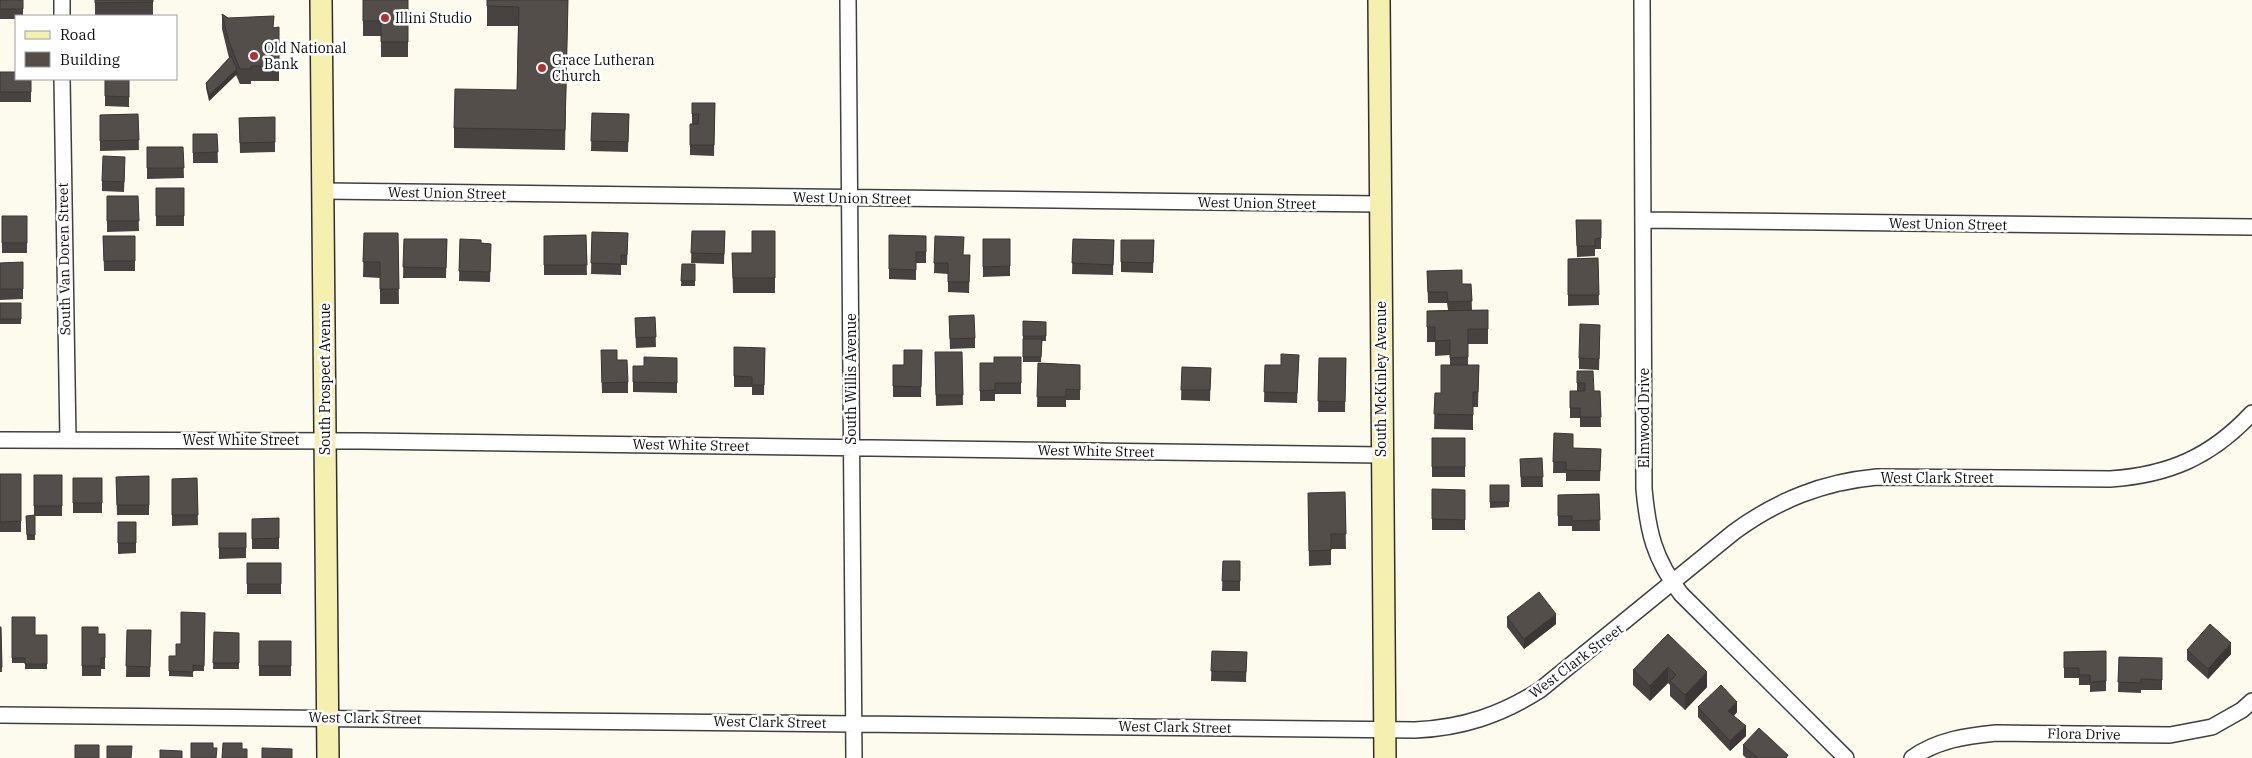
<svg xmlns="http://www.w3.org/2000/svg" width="2252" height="758" viewBox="0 0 2252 758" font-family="'IBM Plex Serif',serif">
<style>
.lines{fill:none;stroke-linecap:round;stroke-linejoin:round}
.street-casing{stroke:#404040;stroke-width:18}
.secondary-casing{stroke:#2f2f2f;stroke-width:24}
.street{stroke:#fff;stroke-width:15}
.secondary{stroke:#f6f0b0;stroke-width:21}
.wall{fill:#484340}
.shaded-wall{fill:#3b3734}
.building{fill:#544e4a;stroke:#3b3734}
.poi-dot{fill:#ae3337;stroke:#fff;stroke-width:2}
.labels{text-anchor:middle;stroke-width:5;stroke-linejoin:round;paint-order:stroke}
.poi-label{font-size:14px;fill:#0d0d0d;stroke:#fff;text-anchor:start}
.street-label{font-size:14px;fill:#0d0d0d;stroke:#fff}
</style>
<rect width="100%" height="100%" fill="#fdfaee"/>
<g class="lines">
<g class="street-casing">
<path id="street" d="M62,0v16
M848,0l6,758
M1642,0l2,489c4,43 10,70 37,105l165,164
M62,79l6,361
M324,191l1056,13
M1645,220l607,7
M0,440l362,1 1020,14
M0,715l1415,15c47,-2 86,-15 125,-40l194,-158c44,-32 89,-50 143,-55l233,2c59,-4 101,-22 142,-66
M1912,758c25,-18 54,-22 84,-25l174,2 42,-8 30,-17 10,-9"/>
</g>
<g class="secondary-casing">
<path id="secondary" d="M321,0l7,758
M1379,0l6,758"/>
</g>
<use href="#street" class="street"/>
<use href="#secondary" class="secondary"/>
</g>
<path class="wall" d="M0,0h23v16h-7v3h-16z
M95,0h58v16h-58z
M363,0h45v57h-27v-21h-18z
M487,0h81l-3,150 -111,-2v-20l63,-38 1,-64h-31z
M222,14l6,4 46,10 5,-1v54h-28v3h-11l-4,-9 -27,26 -3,-13v-5l23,-25 -7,-29z
M0,72l31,7v23h-31z
M105,79h24v28l-24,-1z
M692,103h23l-1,53 -24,-1v-31h2z
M592,113l37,1 -1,38 -37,-1z
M138,114l1,36 -39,1v-36z
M275,117v35l-35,1 -1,-35z
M193,134h24l1,29h-25z
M147,147h36l1,31 -37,1z
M125,167l-1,25 -22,-1v-10z
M156,188h28v38h-28z
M107,196h31l1,35 -32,1z
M2,216h25v37h-25z
M1576,220h25v29h-6v7l-18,1z
M692,231h33l-1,33 -33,-1z
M775,231v62h-42l-1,-40h20z
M592,232l36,1 -1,32h-6v10l-30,-1z
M364,233h34l1,71h-19v-26l-17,-1z
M586,235l1,40h-43v-39z
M889,235l37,1v27h-10v17l-27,-1z
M103,236h32v35h-31z
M935,236l28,19h7l-1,38 -21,-1v-18l-14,-1z
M404,239h43l-1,39h-43z
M460,239l21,4 10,1 -1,38 -31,-1z
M983,239h27v37l-27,1z
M1073,239l41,1 -1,35 -41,-1z
M1121,240h33l-1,33 -32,-1z
M1598,258l1,47 -31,1v-47z
M23,262v37l-23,1v-37z
M682,264h13v22h-14z
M1427,271l35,13h9l1,26h16v34h-20v21h11l-1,42h-5v23l-39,-1 1,-36h6l9,-28v-10l-15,1v-14h-8v-31l21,-1 -1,-7h-19z
M0,303h21v21h-21z
M949,316l26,22v10l-25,1z
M655,317l1,30 -20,1 -1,-30z
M1023,321l23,1v19h-4l-1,21h-18z
M1600,335l-1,35 -20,-1v-11z
M734,347l31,1 -1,47h-12v-8h-18z
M922,350l-1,47h-28v-32h11z
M935,352h27l1,53 -27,1z
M1299,355l-2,48 -33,-1 1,-37h16z
M1021,357v37h-26v7h-15v-38h14z
M677,358v35l-44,-1v-26h11z
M1319,358h27l-1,54h-27z
M617,360l11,22v11h-26l-1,-32z
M1038,363l42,2v35h-14v7h-29z
M1182,367l29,1 -1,33 -29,-1z
M1577,371l17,20h6l1,36h-21v-9h-10v-27h7z
M1554,433l19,15 28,1 -1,32h-34v-8h-13z
M1432,438h33v39h-33z
M1542,458l1,29h-22l-1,-28z
M0,474h21v58h-21z
M34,475h28v41h-27v24h-8l-1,-24h8z
M149,476v39h-32l-1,-38z
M73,478h29v35h-29z
M197,478l1,47 -26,1v-47z
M1490,485h19v22l-19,1z
M1432,489l33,1v40h-33z
M1345,492l1,57h-15v16l-22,1 -1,-73z
M1599,494l1,37h-28v-5h-14v-31z
M279,518v31h-27v-30z
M118,522h18v31l-18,1z
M219,533h27v25l-27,1z
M1223,561h17v30h-18z
M247,563h34v31h-34z
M205,613l-1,58h-11v6l-24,-1v-20h7l5,-12z
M12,617l23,18h12v34h-22v-6h-13z
M1507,617l49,7 -32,25 -17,-22z
M0,627h1l1,45h-2z
M82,627l16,7h7v35h-4v7h-19z
M127,630h24l-1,47h-24z
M214,632l25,1v36h-26z
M1668,634l39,53 -22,23 -15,-14v-11l-2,-2 -18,18 -17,-16v-15z
M259,641h32v35h-32z
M2187,650l44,4 -23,25 -21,-19z
M1212,651l35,1 -1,30 -35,-1z
M2106,651v40l-16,1v-7h-11v-7h-15v-26z
M2119,657l43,1v32h-21v3l-23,-1z
M1698,707l39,5 -3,4 12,20 -16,15 -32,-34z
M1743,745l45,13h-42l-3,-3z"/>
<path class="shaded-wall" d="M237,69v5l-28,27v-6z
M1556,614v10l-32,25v-10z
M2231,643v11l-23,25v-10z
M1668,667v16l-18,18v-15z
M1707,672v15l-22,23v-15z
M1737,702v10l-9,9v-10z
M1746,726v10l-16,15v-10z"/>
<path class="building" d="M0,0h23v9h-23z
M95,0h58v2l-58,1z
M363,0h45v42h-27v-21h-18z
M487,0h81l-3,130 -111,-2 1,-39 62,1 2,-83 -32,-1z
M222,14l6,4 46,-2 -1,12 6,-1v39h-28v3h-11l-11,-27z
M231,56l6,13 -28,26 -3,-12z
M0,72h16v7h15v13h-31z
M105,79h24v18l-24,-1z
M692,103h23l-1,42h-24v-21h8l1,-10h-7z
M592,113l37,1 -1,28 -37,-1z
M138,114l1,26 -39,1v-26z
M275,117v25l-35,1 -1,-25z
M193,134h24l1,18 -25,1z
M147,147h36l1,21h-37z
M103,156l22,1 -1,25 -22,-1z
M156,188h28v28h-28z
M107,196h31l1,25h-32z
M2,216h25v27h-25z
M1576,220h25v18l-6,1v7h-18z
M692,231h33l-1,23 -33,-1z
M752,231h23v47h-42l-1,-25h20z
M592,232l36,1 -1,22h-6v9l-30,-1z
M364,233h34l1,56h-19v-27h-17z
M586,235l1,30h-43v-29z
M889,235l37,1v16h-10v18l-27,-1z
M103,236h32v25h-31z
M935,236l29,1 -1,18h7l-1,27h-21v-19h-14z
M404,239h43l-1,29 -43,-1z
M460,239l21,1v3l10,1 -1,28 -31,-1z
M983,239h27v27l-27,1z
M1073,239l41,1 -1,25 -41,-2z
M1121,240h33l-1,23 -32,-1z
M1598,258l1,37h-31v-36z
M23,262v27h-23v-26z
M682,264h13v17h-14z
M1462,270v14h9l1,17 -24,1 -1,-10h-19l-1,-21z
M0,303h21v16h-21z
M1488,310v19h-20v28l-18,1v-18l-15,1v-14h-8v-16z
M974,315l1,23 -25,1 -1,-23z
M655,317l1,20 -20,1 -1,-20z
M1023,321l23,1v14h-23z
M1580,324l20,1 -1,34 -20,-1z
M1023,339h19l-1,18h-18z
M734,347l31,1 -1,37h-12v-8l-18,-1z
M601,350h16v10h10l1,22 -26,1z
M904,350h18l-1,37 -28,-1v-21h11z
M935,352h27l1,43h-27z
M1281,354l18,1 -2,38 -33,-1 1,-27h16z
M644,357l33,1v25l-44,-1v-16h11z
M994,357h27v26h-26v7l-15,1v-28h14z
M1319,358h27l-1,44 -27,-1z
M1038,363l42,2v25l-14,-1v8h-29z
M1441,365h38l-1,27h-5v23l-39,-1 1,-21h6z
M1182,367l29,1 -1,22h-29z
M1577,371h16l1,20h6l1,26h-21v-9h-10v-17h15v-8h-8z
M1554,433l19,1v14l28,1 -1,22 -34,-1v-8h-13z
M1432,438h33v29h-33z
M1542,458l1,19h-22l-1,-18z
M0,474h21v47l-21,1z
M34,475h28v31h-28z
M149,476v29h-32l-1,-28z
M73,478h29v25h-29z
M197,478l1,37h-26v-36z
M1490,485h19v17h-19z
M1432,489l33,1v30l-33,-1z
M1345,492l1,42h-15v16l-22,1 -1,-58z
M1599,494l1,26 -28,1v-5h-14v-21z
M35,515v20h-8l-1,-19z
M279,518v20l-27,1v-20z
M118,522h18v21h-18z
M219,533h27v15h-27z
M1223,561h17v20h-18z
M247,563h34v21h-34z
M1539,592l17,22 -32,25 -17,-22z
M181,612l24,1 -1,53 -11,-1v7l-24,-1v-15h7v-12h5z
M12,617h23v18h12v29h-22v-6h-13z
M2210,624l21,19 -23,26 -21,-19z
M0,627h1l1,40h-2z
M82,627h16v7h7v24h-4v8h-19z
M127,630h24l-1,37 -24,-1z
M214,632l25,1v30h-26z
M1668,634l39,38 -22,23 -15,-14 6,-6 -8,-8 -18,19 -17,-16z
M259,641h32v25h-32z
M1212,651l35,1 -1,20 -35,-1z
M2106,651v30l-16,1v-7h-11v-7h-15v-16z
M2119,657l43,1v22l-21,-1v4l-23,-1z
M1721,685l16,17 -9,9 18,15 -16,15 -32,-34z
M1759,728l29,27 -2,3h-28l-15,-13z
M191,743h22v5h4l-1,10h-25z
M223,743h19v6h5v9h-25z
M75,745h24v13h-24z
M107,746h25l-1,12h-24z
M262,748l30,1v9h-30z
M160,750l22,1v7h-22z"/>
<g class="poi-dot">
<circle cx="385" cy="18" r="5"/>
<circle cx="254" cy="56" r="5"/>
<circle cx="542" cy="68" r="5"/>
</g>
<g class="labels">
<g class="poi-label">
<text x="395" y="23">Illini Studio</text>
<text x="264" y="53">Old National<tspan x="264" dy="16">Bank</tspan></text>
<text x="552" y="65">Grace Lutheran<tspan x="552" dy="16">Church</tspan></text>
</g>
<g class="street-label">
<text transform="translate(447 193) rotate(1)" y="5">West Union Street</text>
<text transform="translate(852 198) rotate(1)" y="5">West Union Street</text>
<text transform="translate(1257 203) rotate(1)" y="5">West Union Street</text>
<text transform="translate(1948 224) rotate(1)" y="5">West Union Street</text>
<text transform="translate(64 259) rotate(-91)" y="5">South Van Doren Street</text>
<text transform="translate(325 379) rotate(-90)" y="5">South Prospect Avenue</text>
<text transform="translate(851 379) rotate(-90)" y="5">South Willis Avenue</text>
<text transform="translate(1381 379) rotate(-90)" y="5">South McKinley Avenue</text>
<text transform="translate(1644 418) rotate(-90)" y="5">Elmwood Drive</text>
<text x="241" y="445">West White Street</text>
<text transform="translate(691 445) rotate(1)" y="5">West White Street</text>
<text transform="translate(1096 451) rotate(1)" y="5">West White Street</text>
<text x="1937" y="483">West Clark Street</text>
<text transform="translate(1576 661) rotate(-37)" y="5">West Clark Street</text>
<text transform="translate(365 718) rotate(1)" y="5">West Clark Street</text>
<text transform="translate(770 722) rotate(1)" y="5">West Clark Street</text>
<text transform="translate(1175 727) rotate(1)" y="5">West Clark Street</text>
<text transform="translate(2084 734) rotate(1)" y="5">Flora Drive</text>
</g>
</g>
<rect x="15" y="15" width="162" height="65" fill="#ffffff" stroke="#9e9e9e"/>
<rect x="25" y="31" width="25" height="8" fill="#f6f0b0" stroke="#9e9e9e"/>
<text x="60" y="40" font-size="15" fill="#0d0d0d">Road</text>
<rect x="25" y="52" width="25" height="15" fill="#544e4a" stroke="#9e9e9e"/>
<text x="60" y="65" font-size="15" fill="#0d0d0d">Building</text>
</svg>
